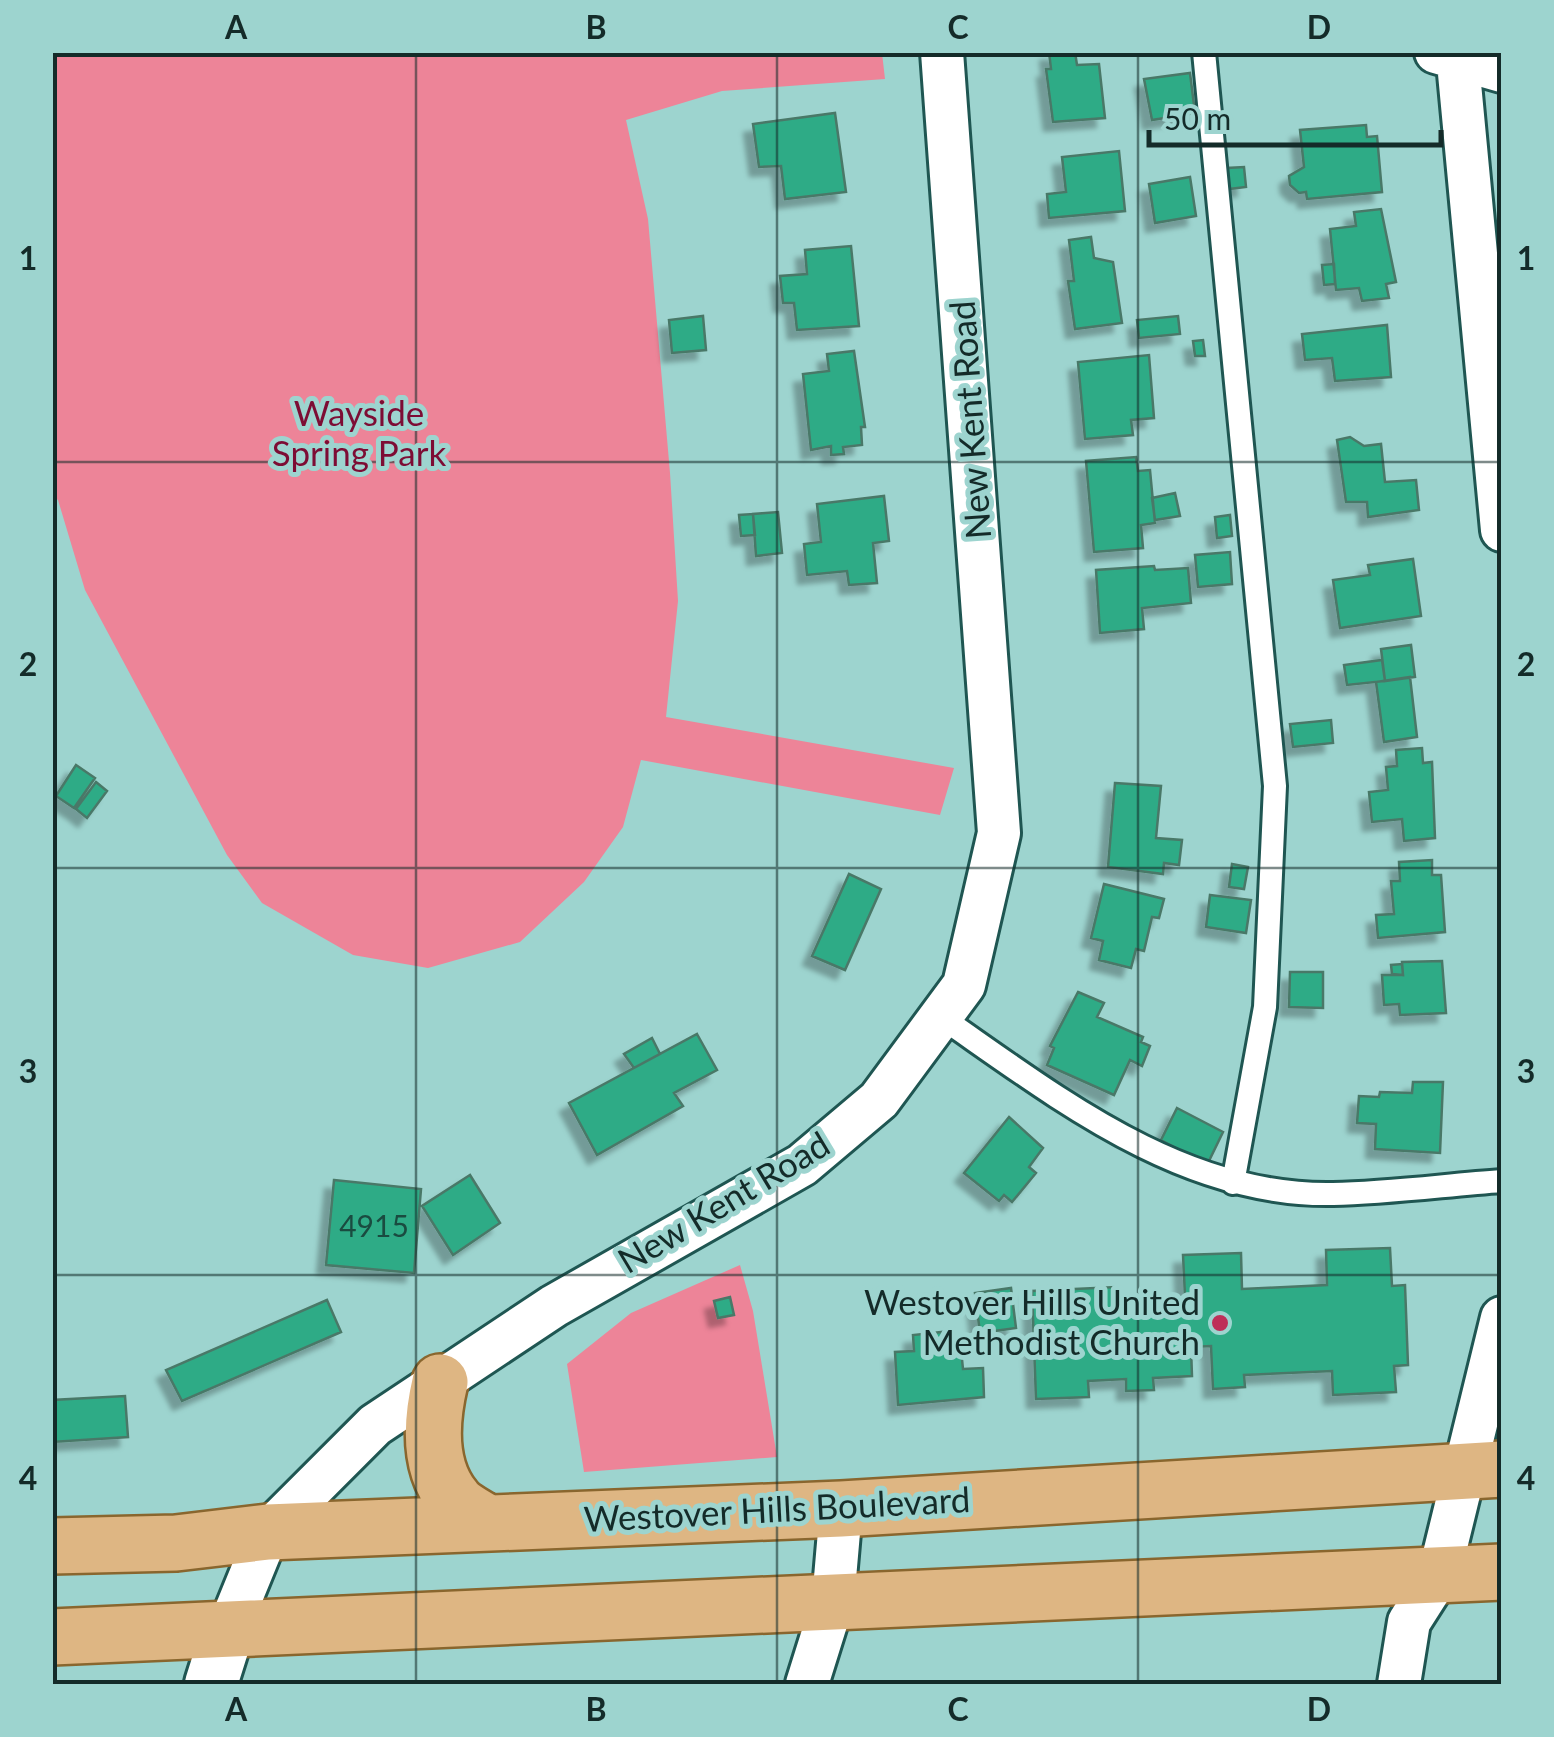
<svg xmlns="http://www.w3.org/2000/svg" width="1554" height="1737" viewBox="0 0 1554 1737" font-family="Lato,sans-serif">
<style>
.green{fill:#ed8498}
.building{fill:#2eab86;stroke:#4a7867;stroke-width:2.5;filter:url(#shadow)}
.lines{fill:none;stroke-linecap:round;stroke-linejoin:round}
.service-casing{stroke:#1f5652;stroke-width:28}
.minor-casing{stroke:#1f5652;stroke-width:48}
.tertiary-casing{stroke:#1f5652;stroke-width:58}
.primary-casing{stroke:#89662e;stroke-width:60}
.service{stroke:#fff;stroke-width:22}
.minor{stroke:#fff;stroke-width:42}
.tertiary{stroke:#fff;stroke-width:52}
.primary{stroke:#deb683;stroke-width:55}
.grid{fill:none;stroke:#142b29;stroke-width:2.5;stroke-opacity:0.55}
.poi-dot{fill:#be2f59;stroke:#9dd4cf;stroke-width:4}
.labels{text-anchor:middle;stroke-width:10;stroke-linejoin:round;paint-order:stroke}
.number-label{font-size:30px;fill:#1a4b40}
.park-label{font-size:35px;fill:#7d0c34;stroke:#9dd4cf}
.street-label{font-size:35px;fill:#142b29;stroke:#9dd4cf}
.poi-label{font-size:35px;fill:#142b29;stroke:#9dd4cf;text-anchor:end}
.neatline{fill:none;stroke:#142b29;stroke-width:4}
.grid-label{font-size:32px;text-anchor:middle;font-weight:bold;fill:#142b29}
</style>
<defs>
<filter id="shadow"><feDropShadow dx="-9" dy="9" stdDeviation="2.5" flood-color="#0004"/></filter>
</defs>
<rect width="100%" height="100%" fill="#9dd4cf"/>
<path class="green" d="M52,53h830l3,26 -163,12 -96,29 22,99 22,254 8,128 -12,116 288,51 -14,47 -299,-55 -18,67 -39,55 -64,60 -92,26 -75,-13 -91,-52 -35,-48 -142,-265 -27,-90 -5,-4z
M740,1265l13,46 24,146 -193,15 -17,-108 64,-51z"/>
<path class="building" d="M1049,52h26l2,13 22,-1 6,54 -52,4 -7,-53h5z
M1190,73l5,40 -43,7 -8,-41z
M835,113l11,79 -61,7 -4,-33 -22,1 -6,-43z
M1366,125l1,12 10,-1 5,56 -75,7 -1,-7 -7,1 -9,-8 -1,-9 15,-9 -4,-37z
M1119,151l6,60 -76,7 -2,-24 19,-2 -4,-35z
M1244,167l2,20 -17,2 -2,-21z
M1190,177l6,39 -41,7 -6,-39z
M1381,209l15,73 -10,2 3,14 -27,3 -3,-13 -23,2 -6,-61 26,-3 -2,-14z
M1091,237l3,21 19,4 9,61 -47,6 -7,-48h6l-5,-41z
M851,246l8,80 -62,4 -3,-27h-11l-3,-27 27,-2 -2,-24z
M1334,264l1,20 -11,1 -2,-20z
M703,316l3,34 -34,3 -3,-33z
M1178,316l2,18 -41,4 -2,-18z
M1387,325l4,52 -56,4 -3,-23 -27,2 -3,-26z
M1203,340l2,16h-10l-2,-15z
M854,351l11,76h-4l1,18 -19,2 1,7 -13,1v-9l-20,4 -8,-76 26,-3 -2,-17z
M1149,355l5,63 -23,2 2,15 -48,4 -7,-77z
M1350,437l14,9 17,-2 4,38 31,-2 3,30 -51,7 -1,-15h-21l-9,-62z
M1136,457l2,14 12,-1 5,53 -14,2 2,23 -49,4 -8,-91z
M1175,493l5,23 -25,4 -3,-22z
M884,496l5,45 -16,2 4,40 -28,2 -2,-14 -40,4 -3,-31 17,-2 -4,-38z
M778,512l4,41 -26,3 -3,-42z
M753,514l2,21 -14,1 -2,-21z
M1230,515l2,21 -15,2 -2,-21z
M1230,552l2,32 -34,3 -3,-32z
M1413,559l8,57 -81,12 -7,-48 37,-5 -2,-10z
M1154,566l1,4 33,-2 3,35 -49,5 2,21 -44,4 -4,-63z
M1411,645l4,32 -30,4 -4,-32z
M1382,660l3,21 -38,4 -3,-20z
M1410,677l7,60 -33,5 -8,-60z
M1331,720l2,23 -40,4 -3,-23z
M1422,748l1,15 9,-1 3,76 -31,3 -2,-22 -30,3 -3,-30 19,-2 -2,-23 11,-1 -1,-16z
M76,765l19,13 -21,30 -18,-12z
M96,782l11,9 -20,27 -11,-9z
M1115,783l46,3 -5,52 26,2 -3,25 -15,-2 -1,11 -55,-7z
M1432,860v15h9l4,57 -67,6 -2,-23 18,-1 -3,-33h9l-1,-19z
M1232,864l16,3 -4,22 -15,-2z
M849,874l32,15 -36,81 -33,-14z
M1104,884l60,15 -5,19 -7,-1 -8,34 -8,-2 -5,19 -32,-8 4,-19 -12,-3z
M1210,895l41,5 -5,33 -40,-6z
M1442,961l4,52 -46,2 -1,-11 -15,1 -2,-30h21l-1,-13z
M1402,964l1,11 -11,-1 -1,-9z
M1290,972h33v36l-34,-1z
M1078,992l26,11 -7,14 46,20 -2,5 9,4 -8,20 -12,-6 -16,35 -67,-30 7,-17 -4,-2z
M697,1034l20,36 -43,23 9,13 -86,49 -28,-52z
M652,1038l8,16 -26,14 -10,-14z
M1413,1082h30l-3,71 -65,-4 1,-25 -19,-1 2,-27 20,1 1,-5 32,1z
M1177,1108l46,24 -16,33 -46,-25z
M1009,1117l34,31 -14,19 7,6 -24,29 -8,-7 -5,6 -35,-28z
M470,1175l30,48 -47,32 -31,-49z
M334,1180l87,9 -7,84 -88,-8z
M1390,1248l2,38 13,-1 3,80 -14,1 2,26 -63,3 -1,-24 -88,4 1,12 -32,2 -2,-43 -20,1 1,29 -39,2 1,12 -28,1v-12l-38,2 1,16 -53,2 -4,-108 84,-4v13l69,-4 -2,-41 58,-2 1,36 85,-4 -1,-35z
M1011,1288l5,40 -36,5 -5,-40z
M730,1297l4,18 -16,3 -4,-17z
M327,1300l14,32 -159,69 -16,-31z
M942,1332v8l18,-1 3,30 20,-1 1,29 -86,8 -3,-53 19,-1 -1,-16z
M125,1396l3,41 -76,5v-42z"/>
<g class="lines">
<g class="service-casing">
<path id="service" d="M1204,52l71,734 -10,221 -32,176
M941,1017c117,81 242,180 392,177 56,-1 113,-9 169,-13"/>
</g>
<g class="minor-casing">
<path id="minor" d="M1436,52l66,19
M1457,52l45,478
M228,1630l40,-98 107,-107 179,-119 248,-141 77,-65 85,-115 35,-152 -57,-781
M807,1684l26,-83 8,-92
M1399,1684l10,-62 30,-47 63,-257"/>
</g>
<g class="tertiary-casing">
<path id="tertiary" d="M211,1684l17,-54"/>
</g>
<g class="primary-casing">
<path id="primary" d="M440,1382c-9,38 -13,84 14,117 7,10 23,17 33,24
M52,1546l124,-3 92,-11 573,-23 661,-40
M52,1637l1450,-65"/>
</g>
<use href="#service" class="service"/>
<use href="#minor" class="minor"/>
<use href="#tertiary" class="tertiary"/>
<use href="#primary" class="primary"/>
</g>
<path class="grid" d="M416,52v1632M777,52v1632M1138,52v1632M52,462h1450M52,868h1450M52,1275h1450"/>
<circle class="poi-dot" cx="1220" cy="1323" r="10"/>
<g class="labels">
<g class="number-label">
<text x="374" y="1237">4915</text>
</g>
<g class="park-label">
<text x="359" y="426">Wayside<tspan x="359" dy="40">Spring Park</tspan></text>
</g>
<g class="street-label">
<text transform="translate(971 420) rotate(-94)" y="12">New Kent Road</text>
<text transform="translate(724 1203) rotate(-31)" y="12">New Kent Road</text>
<text transform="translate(777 1510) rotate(-3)" y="12">Westover Hills Boulevard</text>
</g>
<g class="poi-label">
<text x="1200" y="1315">Westover Hills United<tspan x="1200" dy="40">Methodist Church</tspan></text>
</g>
</g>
<rect width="1554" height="1737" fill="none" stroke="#9dd4cf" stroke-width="110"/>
<path d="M1149 130v15h292v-15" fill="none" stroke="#142b29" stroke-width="5"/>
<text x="1164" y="130" font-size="30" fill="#142b29" stroke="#9dd4cf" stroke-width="8" paint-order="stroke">50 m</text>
<rect x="55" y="55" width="1444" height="1627" class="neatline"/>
<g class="grid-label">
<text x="236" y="39">A</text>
<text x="596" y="39">B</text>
<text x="958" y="39">C</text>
<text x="1319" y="39">D</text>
<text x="28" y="270">1</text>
<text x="1526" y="270">1</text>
<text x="28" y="676">2</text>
<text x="1526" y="676">2</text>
<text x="28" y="1083">3</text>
<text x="1526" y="1083">3</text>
<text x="28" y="1490">4</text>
<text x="1526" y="1490">4</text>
<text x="236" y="1721">A</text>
<text x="596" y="1721">B</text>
<text x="958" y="1721">C</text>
<text x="1319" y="1721">D</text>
</g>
</svg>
